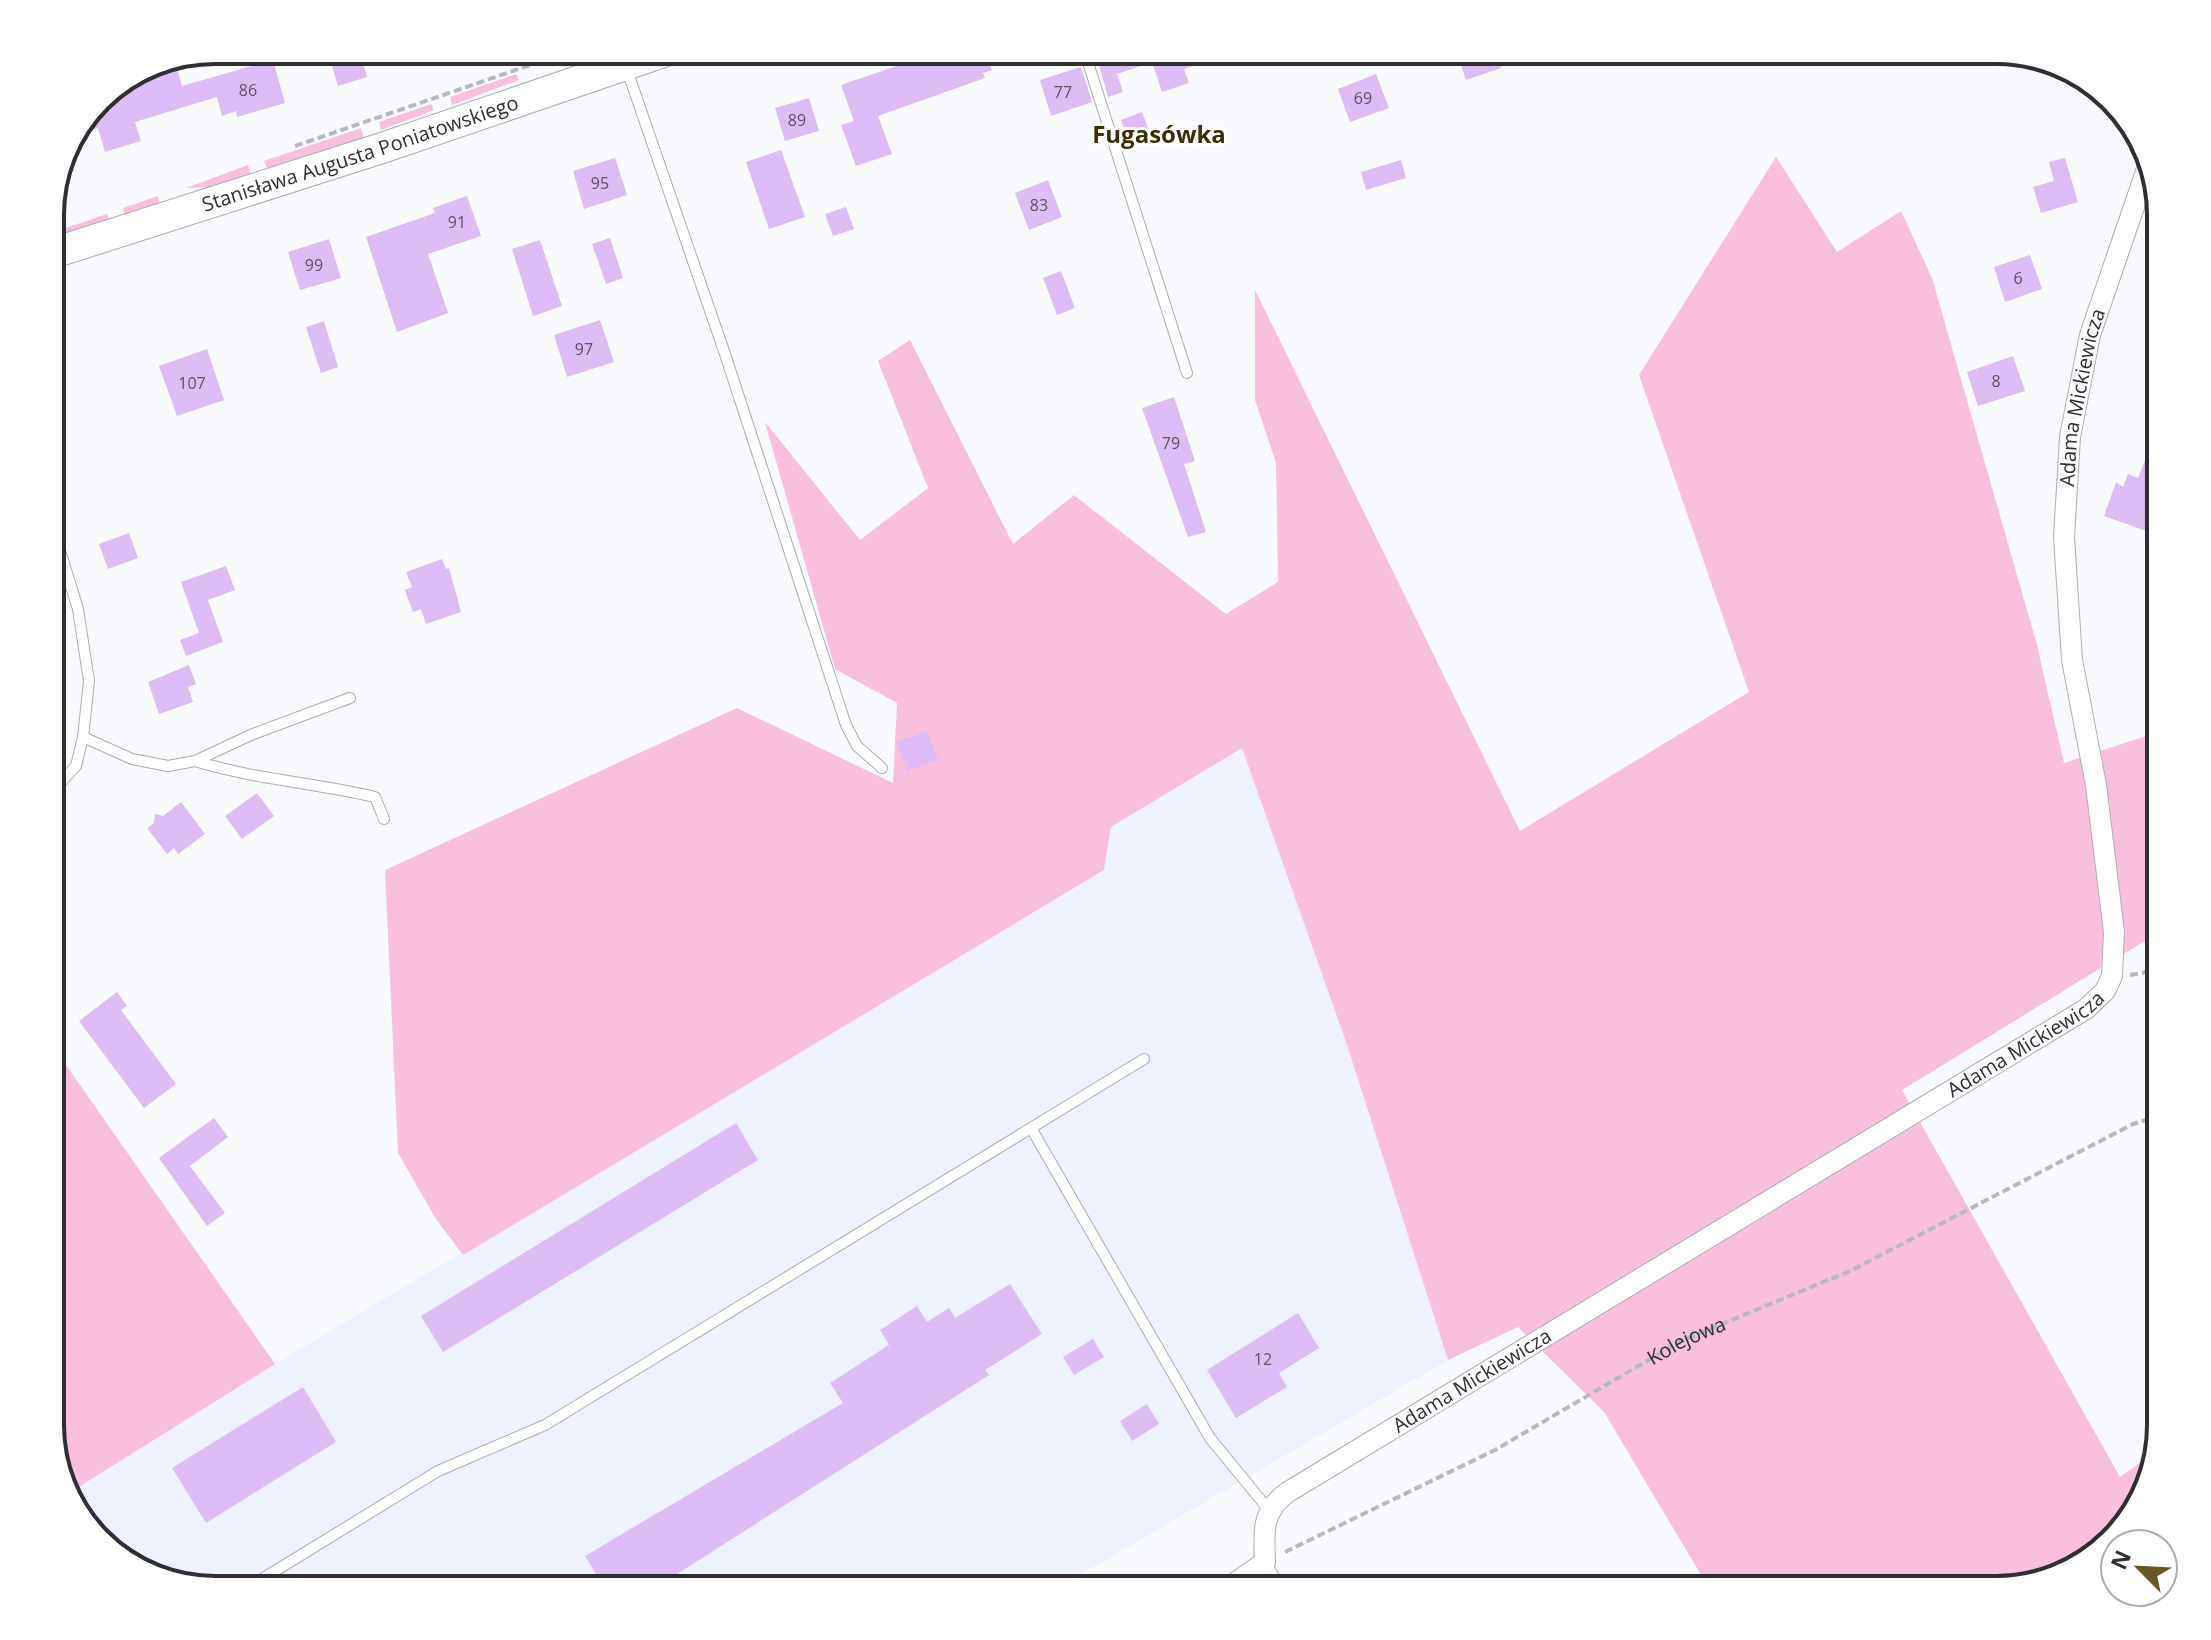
<svg xmlns="http://www.w3.org/2000/svg" width="2211" height="1640" viewBox="0 0 2211 1640" font-family="'Open Sans',sans-serif">
<style>
.built{fill:#eef1ff}
.green{fill:#f8c0dd}
.building{fill:#debcf5}
.lines{fill:none;stroke-linecap:round;stroke-linejoin:round}
.lane-casing{stroke:#abadb7;stroke-width:12}
.street-casing{stroke:#abadb7;stroke-width:22}
.secondary-casing{stroke:#abadb7;stroke-width:32}
.path{stroke:#b8b9bd;stroke-width:4;stroke-dasharray:8 4;stroke-linecap:butt}
.lane{stroke:#fff;stroke-width:10}
.street{stroke:#fff;stroke-width:20}
.secondary{stroke:#fff;stroke-width:30}
.labels{text-anchor:middle;stroke-width:6;stroke-linejoin:round;paint-order:stroke}
.number-label{font-size:16px;fill:#5b5264}
.street-label{font-size:20px;fill:#2f2f33;stroke:#fff}
.quarter-label{font-size:24px;font-weight:bold;fill:#3b2e03;stroke:#fff}
.rim{fill:none;stroke:#2f2f33;stroke-width:4}
</style>
<rect width="100%" height="100%" fill="#f9fafe"/>
<path class="built" d="M1242,748l104,294 102,318 -394,230h-839l-101,-34 -47,-58 -1,-3 209,-131 829,-494 7,-43z"/>
<path class="green" d="M516,74l3,6 -67,25 -2,-8z
M431,104l3,6 -53,20 -2,-8z
M361,128l3,10 -96,33 -4,-10z
M1776,157l61,95 64,-41 31,67 105,367 27,118 97,-32v200l-259,159 218,387 31,-22 -24,71 -59,47 -72,17h-286l-106,-178 -86,-85 -70,33 -102,-318 -104,-294 -131,79 -7,43 -641,385 -27,-36 -38,-66 -13,-283 352,-162 156,75 4,-80 -62,-34 -70,-247 95,118 68,-52 -50,-127 32,-21 103,204 61,-49 152,119 52,-32 -2,-119 -21,-63v-110l265,541 229,-139 -110,-317z
M248,165l3,10 -43,12 -22,1z
M158,196l2,11 -35,9 -2,-8z
M107,214l3,9 -47,13 -3,-6z
M50,1042l225,322 -209,131 -16,-60z"/>
<path class="building" d="M327,50h32l8,27 -29,9z
M943,50h42l7,20 -9,3 2,5 -107,38 14,38 -36,12 -15,-41 13,-4 -13,-36z
M1095,50h137v4l-48,15 5,14 -27,9 -10,-30 -35,12 6,18 -15,5z
M1456,50h39l6,18 -35,12z
M273,60l12,43 -48,14 -1,-6 -14,5 -5,-19 -82,25 6,19 -36,11 -7,-24 -26,8 33,-43 34,-10 -1,-6 38,-12 6,21z
M1081,67l11,35 -41,14 -11,-36z
M1376,74l13,34 -39,14 -12,-33z
M809,98l10,33 -34,10 -10,-33z
M1142,112l6,16 -21,8 -6,-16z
M781,150l24,67 -36,12 -23,-67z
M615,158l12,37 -43,14 -11,-38z
M2065,158l13,44 -37,11 -8,-26 21,-6 -5,-19z
M1401,160l5,18 -40,12 -5,-18z
M1048,180l14,37 -33,13 -14,-37z
M467,196l14,40 -53,18 20,59 -51,19 -31,-95 69,-24 -2,-5z
M846,207l8,22 -21,7 -8,-22z
M610,238l13,40 -17,6 -14,-40z
M329,239l12,39 -41,12 -12,-38z
M540,240l22,66 -29,10 -21,-67z
M2030,255l12,34 -37,13 -11,-35z
M1061,271l14,37 -18,7 -14,-37z
M600,320l14,42 -47,15 -13,-42z
M324,321l14,46 -17,6 -15,-46z
M207,349l17,51 -47,16 -18,-50z
M2013,356l12,35 -47,15 -11,-34z
M1174,397l21,64 -11,3 22,68 -18,5 -46,-129z
M2160,422l1,95 -6,-2 -6,17 -45,-16 12,-34 7,5 5,-13 10,4z
M129,533l9,25 -30,11 -9,-25z
M442,559l4,10 3,-1 12,44 -35,12 -5,-15 -8,3 -8,-22 7,-3 -6,-15z
M226,566l9,24 -27,10 15,42 -37,14 -6,-16 19,-7 -18,-51z
M189,665l7,19 -8,3 5,15 -34,12 -11,-32z
M927,731l11,29 -31,11 -10,-29z
M257,793l17,23 -32,23 -17,-23z
M181,802l24,32 -27,20 -4,-6 -7,6 -20,-26 7,-5 1,-9 8,2z
M117,992l10,14 -6,4 55,74 -32,24 -65,-87z
M214,1118l14,19 -38,29 35,47 -18,13 -48,-68z
M736,1123l22,37 -315,192 -22,-36z
M1010,1284l32,50 -57,36 4,5 -337,215h-46l-21,-34 258,-153 -13,-20 59,-38 -9,-15 37,-24 10,16 22,-14 6,10z
M1298,1313l21,35 -40,25 8,14 -51,31 -29,-48z
M1093,1339l11,18 -30,18 -11,-18z
M303,1387l33,55 -130,81 -34,-55z
M1147,1404l12,20 -27,17 -12,-20z"/>
<g class="lines">
<g class="lane-casing">
<path id="lane" d="M1084,50l103,323
M626,67l99,287 121,371 11,21 25,22
M83,737l49,22 36,7 27,-5 58,-27 97,-36
M195,761c59,18 120,22 180,36l9,22
M50,794l26,-28 7,-29 6,-56 -11,-72 -28,-91
M1031,1128l179,310 59,72
M1265,1562l17,28
M244,1590l194,-119 107,-46 599,-366"/>
</g>
<g class="street-casing">
<g id="street">
<path id="s2" d="M1225,1590l40,-28c-1,-30 -4,-51 23,-70l798,-483 19,-18 7,-15 2,-44 -18,-147 -24,-125 -8,-123 6,-100 20,-102 59,-172"/>
</g>
</g>
<g class="secondary-casing">
<g id="secondary">
<path id="s3" d="M50,254l332,-106 287,-98"/>
</g>
</g>
<g class="path">
<path d="M295,146l279,-96"/>
<path d="M2130,975l13,-2 18,-10"/>
<path id="s1" d="M1285,1552l210,-102 186,-109 169,-70 283,-147 16,-5 12,6"/>
</g>
<use href="#lane" class="lane"/>
<use href="#street" class="street"/>
<use href="#secondary" class="secondary"/>
</g>
<g class="labels">
<g class="number-label">
<text x="248" y="96">86</text>
<text x="1063" y="98">77</text>
<text x="1363" y="104">69</text>
<text x="797" y="126">89</text>
<text x="600" y="189">95</text>
<text x="1039" y="211">83</text>
<text x="457" y="228">91</text>
<text x="314" y="271">99</text>
<text x="2018" y="284">6</text>
<text x="584" y="355">97</text>
<text x="1996" y="387">8</text>
<text x="192" y="389">107</text>
<text x="1171" y="449">79</text>
<text x="1263" y="1365">12</text>
</g>
<g class="street-label">
<text dy="7" stroke="none"><textPath href="#s3" startOffset="326">Stanisława Augusta Poniatowskiego</textPath></text>
<text dy="7" stroke="none"><textPath href="#s2" startOffset="1686">Adama Mickiewicza</textPath></text>
<text dy="7" stroke="none"><textPath href="#s2" startOffset="990">Adama Mickiewicza</textPath></text>
<text dy="7" stroke="none"><textPath href="#s1" startOffset="454">Kolejowa</textPath></text>
<text dy="7" stroke="none"><textPath href="#s2" startOffset="342">Adama Mickiewicza</textPath></text>
</g>
<g class="quarter-label">
<text x="1159" y="143">Fugasówka</text>
</g>
</g>
<path d="M0 0H2211V1640H0ZM215 64H1996A151 151 0 0 1 2147 215V1425A151 151 0 0 1 1996 1576H215A151 151 0 0 1 64 1425V215A151 151 0 0 1 215 64Z" fill="#fff" fill-rule="evenodd"/>
<path class="rim" d="M215 64H1996A151 151 0 0 1 2147 215V1425A151 151 0 0 1 1996 1576H215A151 151 0 0 1 64 1425V215A151 151 0 0 1 215 64Z"/>
<g transform="translate(2139 1568) rotate(294)"><circle r="38" fill="#ffffff" stroke="#acacad" stroke-width="2"/>
<path d="M0-6L14 30L0 20L-14 30Z" fill="#685624"/>
<text y="-12" font-size="22" font-weight="bold" text-anchor="middle" fill="#2f2f33">N</text>
</g>
</svg>
